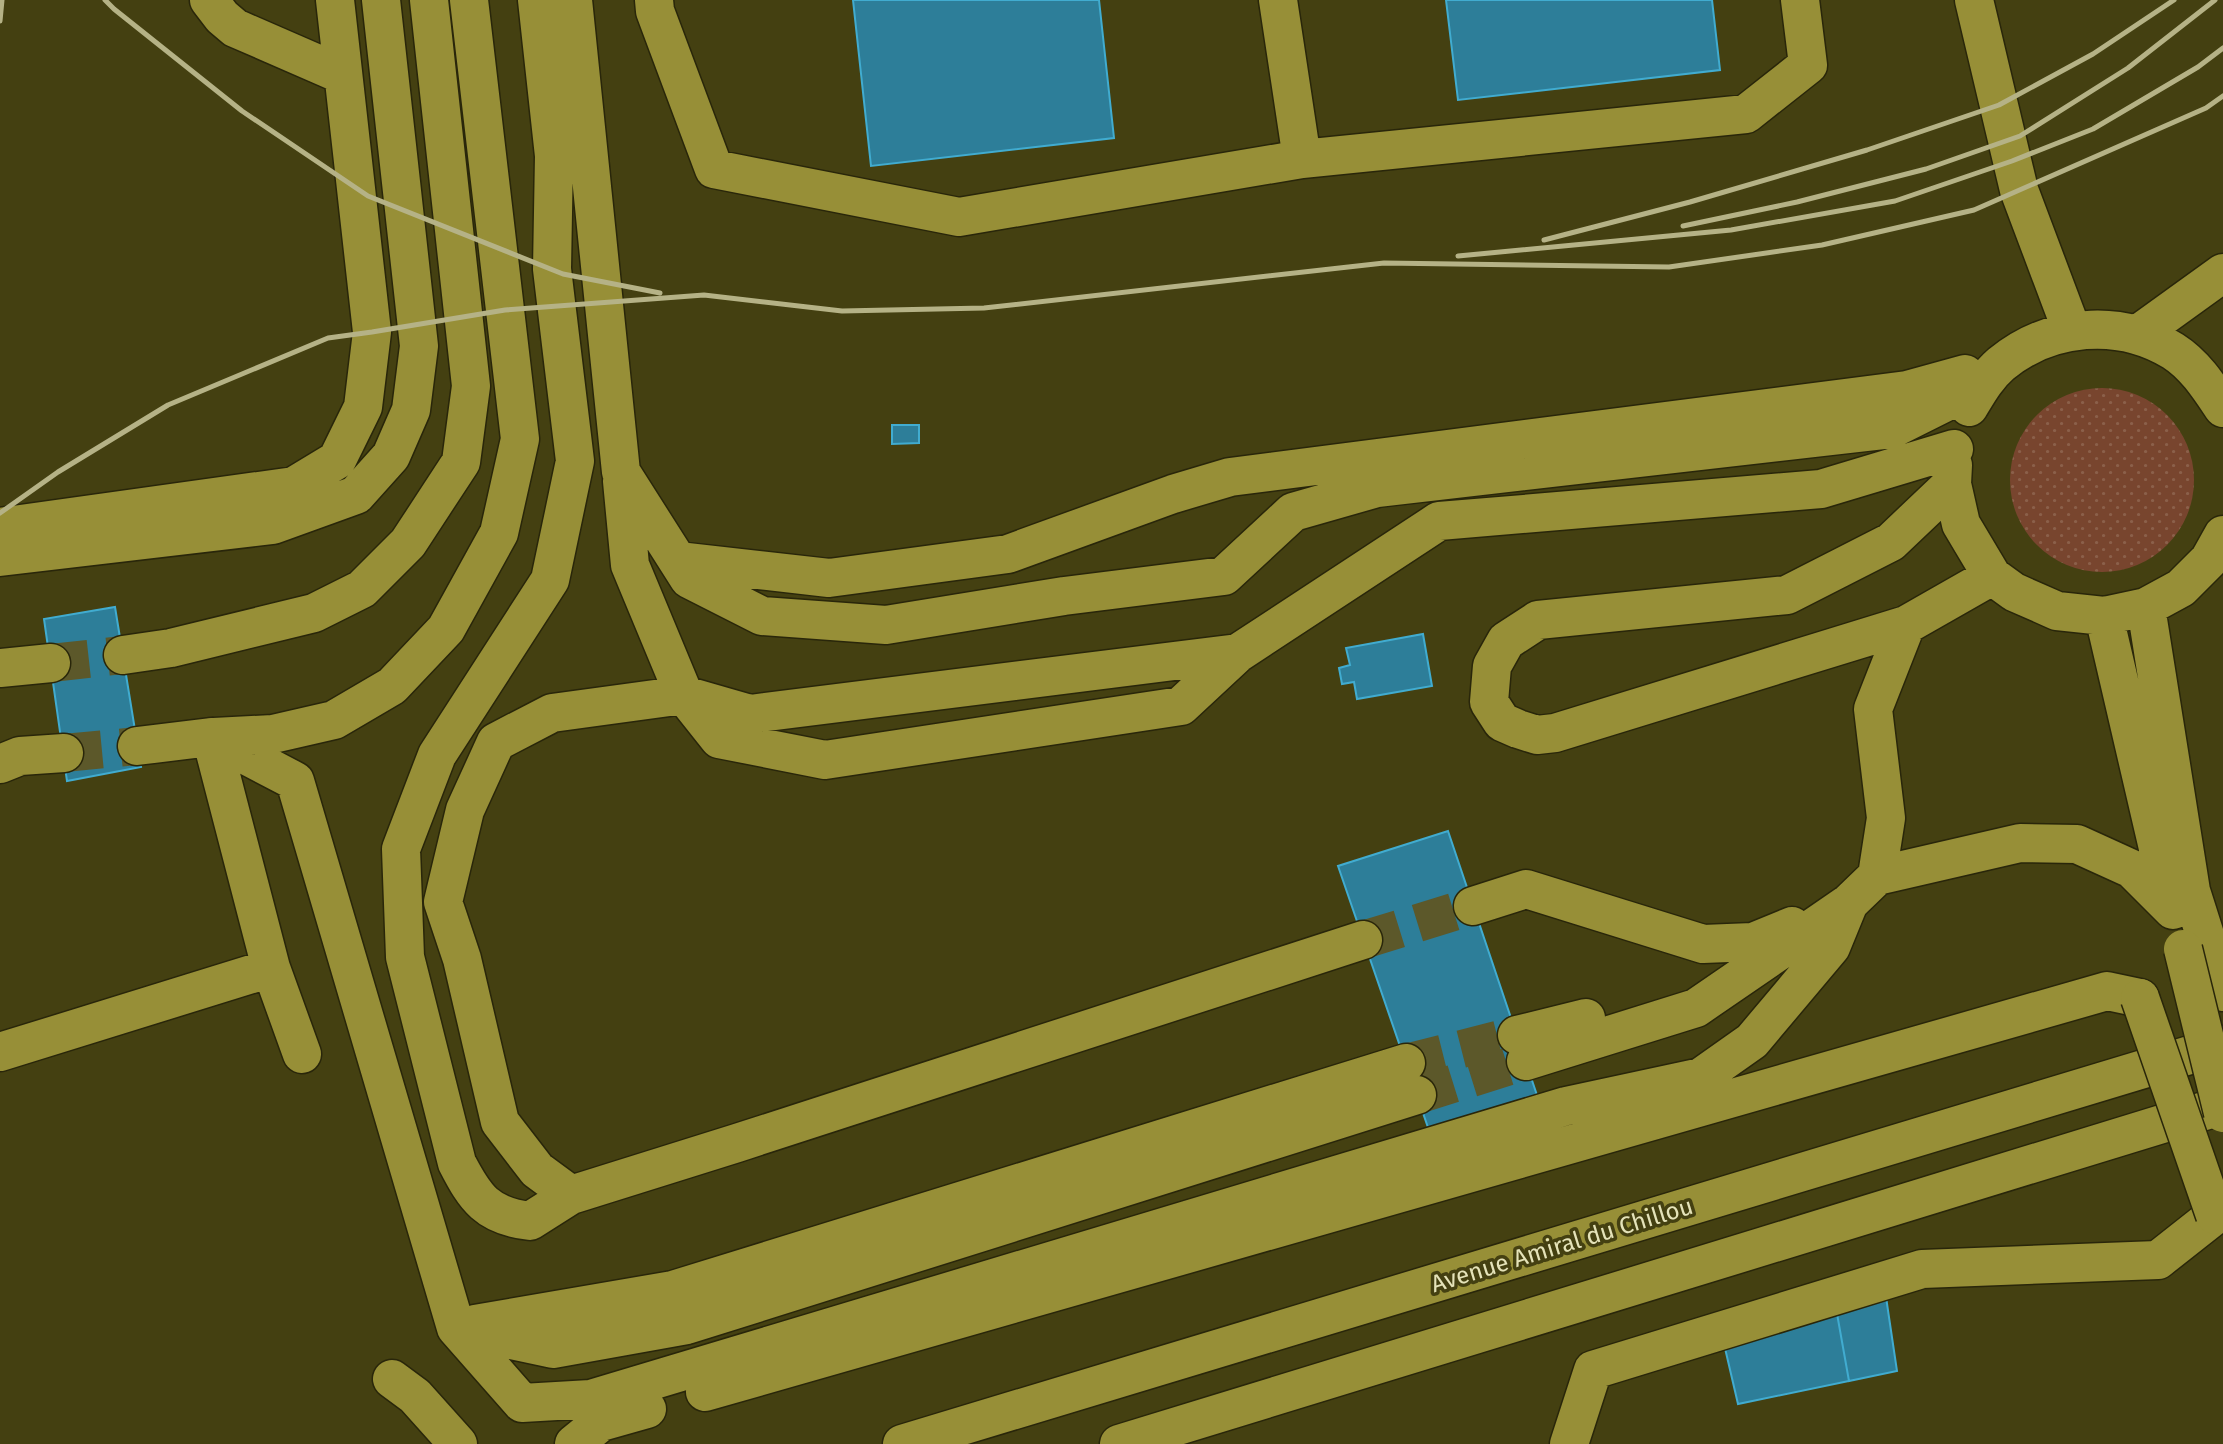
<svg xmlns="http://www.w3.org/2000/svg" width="2223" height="1444" viewBox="0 0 2223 1444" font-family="'Fira Sans',sans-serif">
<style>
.grass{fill:url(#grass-dots)}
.building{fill:#2d7e99;stroke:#41acd0;stroke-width:2}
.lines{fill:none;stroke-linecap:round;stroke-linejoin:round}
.minor-tunnel{stroke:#5c582a;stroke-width:38;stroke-dasharray:38 19;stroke-linecap:butt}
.minor-casing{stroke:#29260a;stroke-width:41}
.minor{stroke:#978f37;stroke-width:38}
.rail{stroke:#b5b286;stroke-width:5}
.minor-bridge-casing{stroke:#29260a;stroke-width:41;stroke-linecap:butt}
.minor-bridge{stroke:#978f37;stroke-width:38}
.labels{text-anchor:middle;stroke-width:7;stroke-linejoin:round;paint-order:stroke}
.street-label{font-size:24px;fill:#e5e3b9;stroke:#444011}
</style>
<defs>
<pattern id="grass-dots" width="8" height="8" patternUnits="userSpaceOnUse" patternTransform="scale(1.75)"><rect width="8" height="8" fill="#78452e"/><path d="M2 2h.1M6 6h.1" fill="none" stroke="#8b604a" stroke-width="1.8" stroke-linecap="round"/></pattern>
</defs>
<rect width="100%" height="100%" fill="#444011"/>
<path class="grass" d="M2010 480a92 92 0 1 1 184 0a92 92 0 1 1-184 0Z"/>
<path class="building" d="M853,0h246l15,138 -243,28z
M1446,0h266l8,70 -262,30z
M892,425h27v18l-27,1z
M115,607l26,160 -74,14 -23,-162z
M1423,634l9,52 -75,13 -3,-17 -12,2 -3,-16 11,-3 -4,-17z
M1448,831l94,279 -109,32 -95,-276z
M1886,1297l11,74 -48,10 -13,-73z
M1836,1308l13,73 -111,23 -17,-73z"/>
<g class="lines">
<path class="minor-tunnel" d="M51,663l72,-8
M64,753l73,-7
M1363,940l110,-34
M1406,1063l111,-28
M1417,1095l109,-34"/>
<g class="minor-casing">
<path id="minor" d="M209,0l13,17 13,11 108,47
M537,0l17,156 -2,113 23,192 -25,119 -113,175 -36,94 4,108 52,206c18,35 30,53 73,58l41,-26 166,-52 626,-203
M573,0l48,472 68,107 73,37 124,9 178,-29 160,-20 69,-64 84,-24 515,-59 90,-45
M654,0l1,11 59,158 245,48 343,-58
M1278,0l24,159 444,-45 62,-49 -8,-65
M1974,0l45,190 53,141
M2137,335l86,-62
M1969,407c9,-15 18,-31 32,-43 49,-40 118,-46 172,-13 22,14 36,36 50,57
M1953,465l-1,19 9,40 31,52 22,16 43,19 47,5 42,-9 35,-19 28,-28 14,-25
M622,481l8,84 54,130 66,19 488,-61 201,-132 382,-32 133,-40
M0,527l294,-41 43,-26 26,-53 9,-75 -37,-332
M0,557l273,-32 83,-30 35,-39 20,-46 8,-64 -38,-346
M678,561l151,17 179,-24 165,-60 57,-17 677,-87 58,-16
M2146,607l45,284 32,101
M2104,616l63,271
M1906,625l-351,108 -18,2 -19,-6 -16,-7 -13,-20 3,-36 14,-25 32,-21 249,-25 104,-53 61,-58
M123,655l48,-7 143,-35 48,-24 46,-46 53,-81 10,-76 -42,-386
M0,668l51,-5
M211,737l84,44 161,547 66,75 69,-4 975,-293 135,-29 51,-36 79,-94 18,-44
M214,737l59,-3 61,-14 58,-34 54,-57 53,-96 21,-94 -51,-439
M137,746l74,-9 60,231 31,86
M0,764l20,-8 44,-3
M1877,876l9,-58 -13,-109 33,-84 86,-49
M1473,906l53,-17 177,55 50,-2 39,-16
M1517,1035l69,-17
M0,1052l271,-84
M1526,1061l170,-53 153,-105 28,-27 143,-33 57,1 55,25 41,41
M571,1195l-34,-25 -37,-48 -38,-163 -19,-57 22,-92 31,-68 56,-29 132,-18 35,44 106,21 356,-54 57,-53
M475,1324l198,-34 733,-227
M456,1328l97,21 134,-24 730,-230
M392,1379l23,17 43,48
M705,1392l1402,-401 33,7
M574,1444l27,-22 46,-13
M902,1444l1321,-399
M1119,1444l1095,-336
M1569,1444l24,-74 329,-101 236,-9 57,-45"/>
</g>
<use href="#minor" class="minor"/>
<path class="rail" d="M105,0l9,9 128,102 126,85 195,78 97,19
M0,21l2,-21
M1683,226l114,-24 129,-33 94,-33 108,-68 87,-68
M1544,240l146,-38 177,-52 132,-45 94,-51 81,-54
M1458,256l273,-26 164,-29 117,-40 81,-32 105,-62 25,-19
M0,513l58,-41 110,-67 160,-67 44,-6 133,-22 199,-15 138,16 142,-3 400,-45 285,4 153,-22 152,-35 232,-102 17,-12"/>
<g class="minor-bridge-casing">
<path id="minor-bridge" d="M2183,949l40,164
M2140,998l75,217"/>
</g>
<use href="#minor-bridge" class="minor-bridge"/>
</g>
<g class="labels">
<g class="street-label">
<text transform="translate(1562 1245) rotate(-17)" y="8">Avenue Amiral du Chillou</text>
</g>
</g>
</svg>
